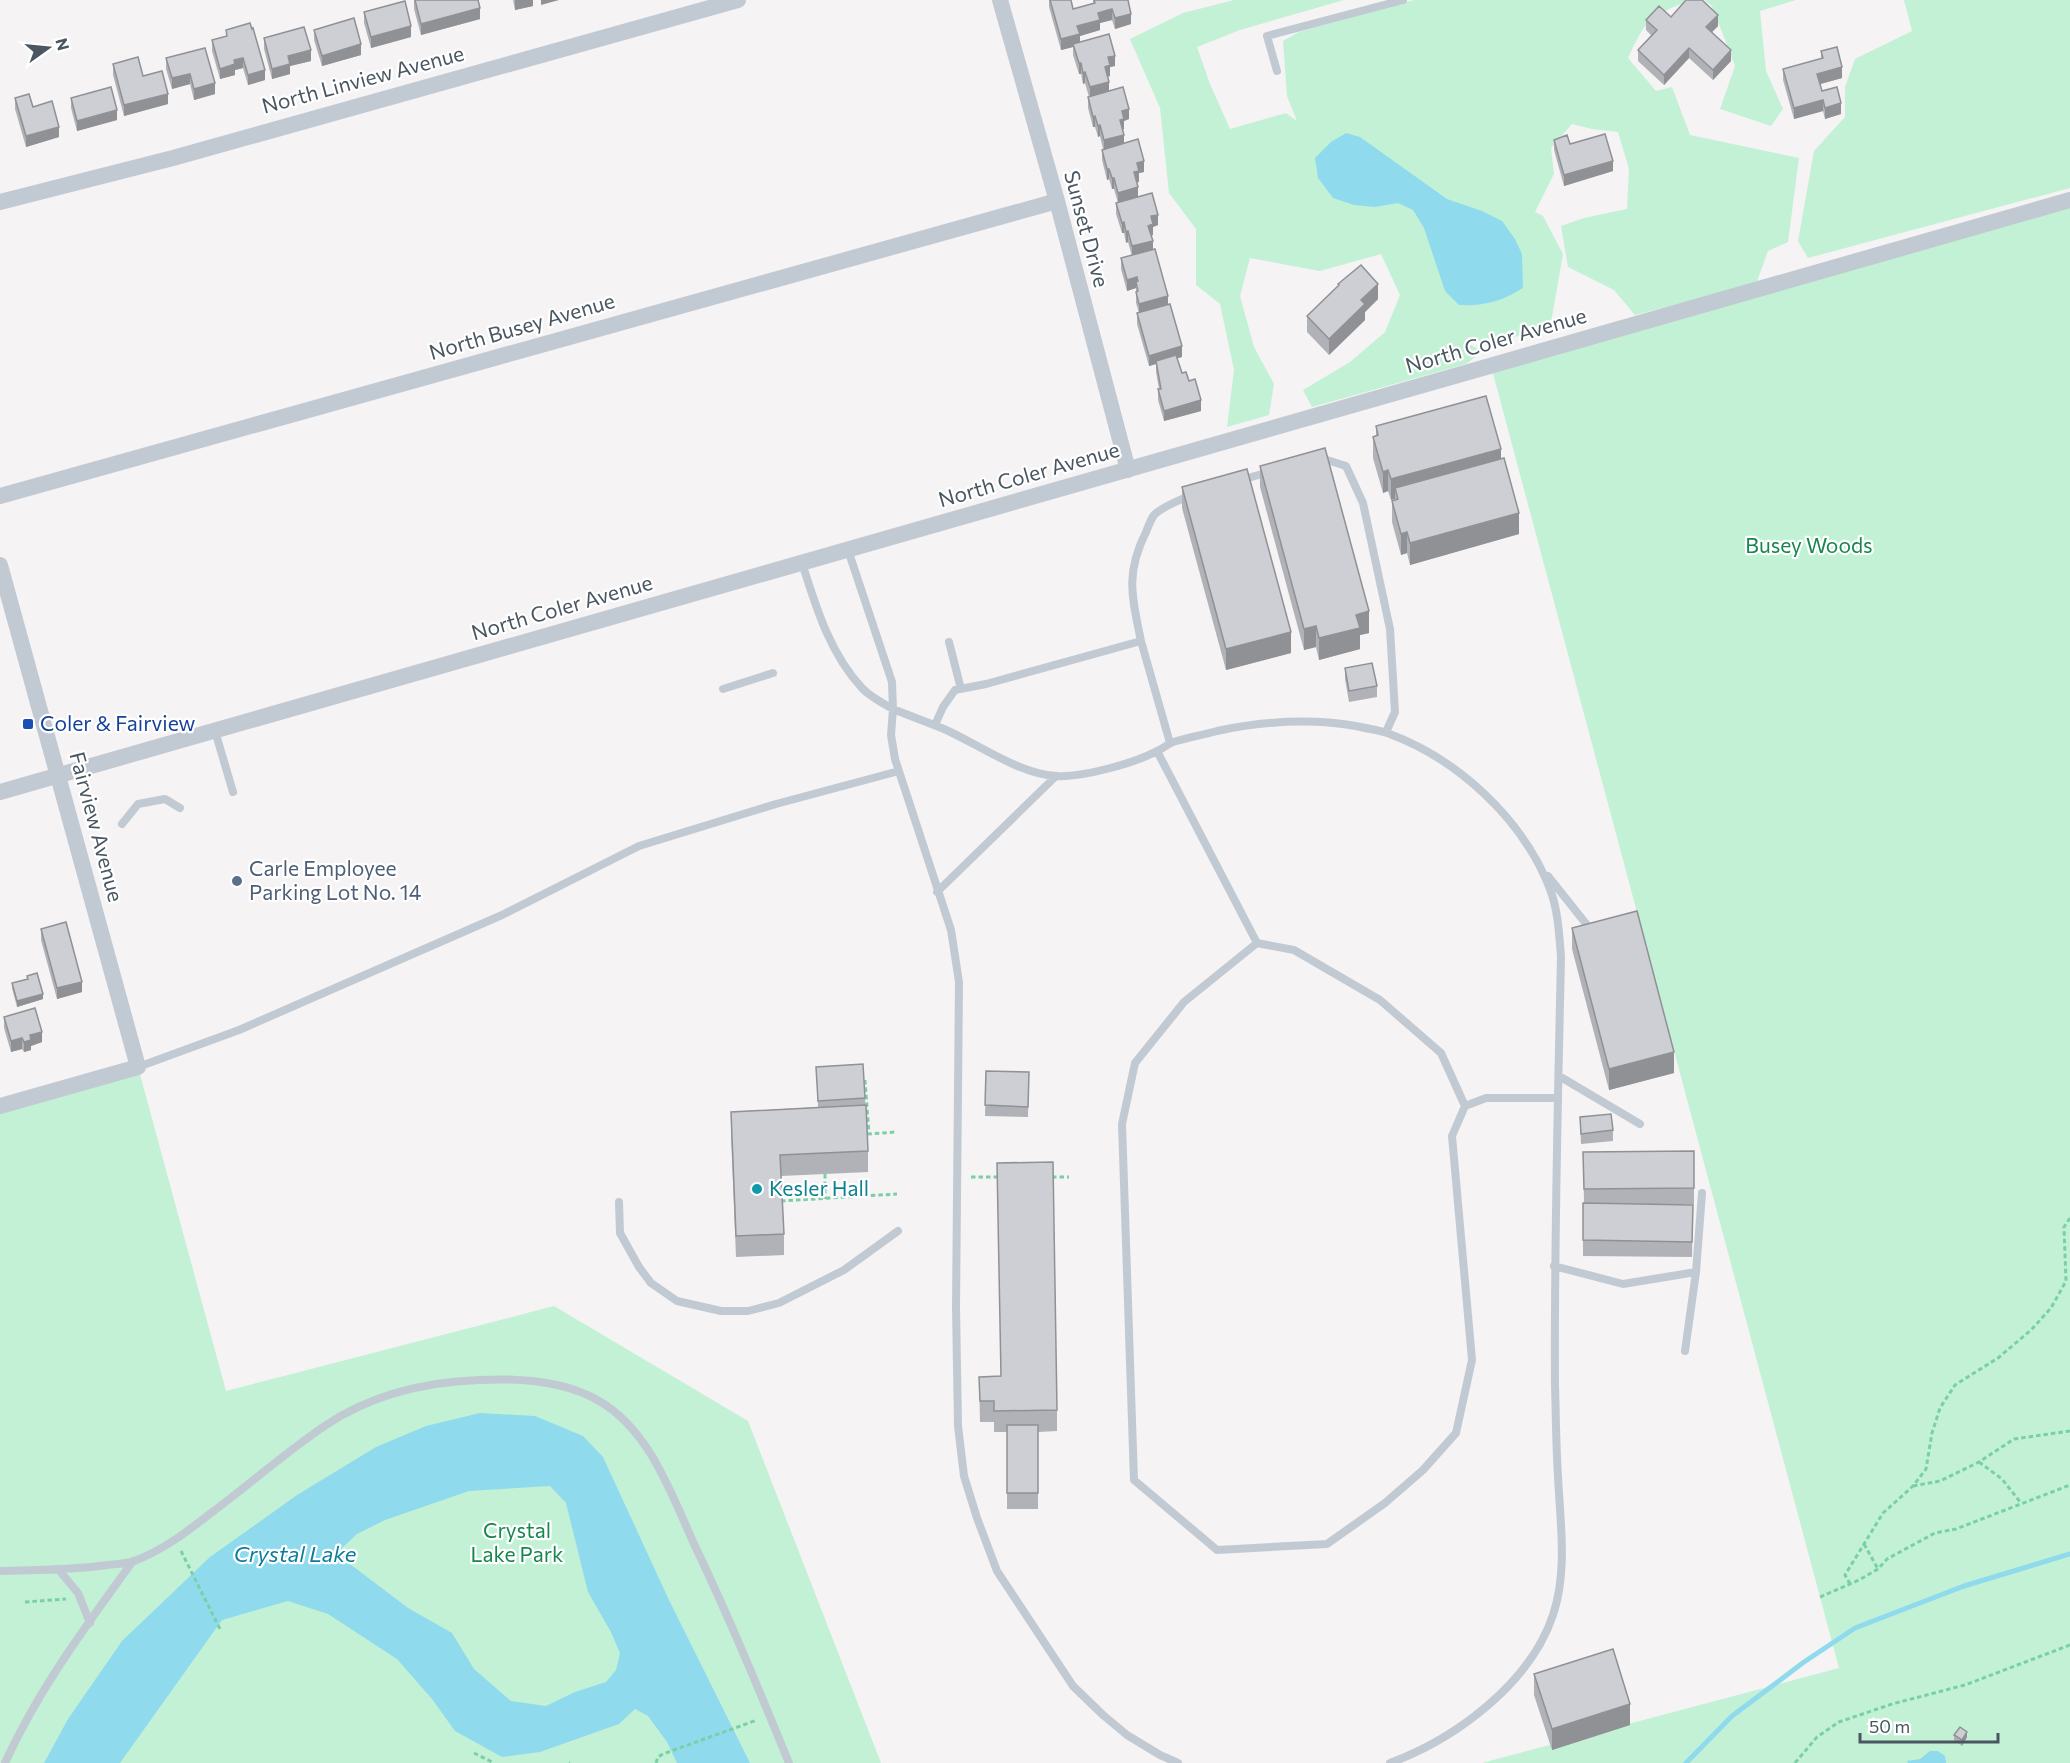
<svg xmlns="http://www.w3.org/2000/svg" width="2070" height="1763" viewBox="0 0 2070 1763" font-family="Commissioner,sans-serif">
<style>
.green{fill:#c3f1d5}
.water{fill:#90daee;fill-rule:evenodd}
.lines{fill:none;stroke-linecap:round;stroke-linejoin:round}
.stream{stroke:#90daee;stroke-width:5}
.path{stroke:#7ad0a6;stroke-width:3;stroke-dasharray:4.5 3;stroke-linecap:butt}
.lane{stroke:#c1cad2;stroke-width:8}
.street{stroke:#c1cad2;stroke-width:16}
.wall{fill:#b0b2b7}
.shaded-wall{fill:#909195}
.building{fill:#cdcfd5;stroke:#909195;stroke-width:1.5}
.transit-dot{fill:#1a4fb4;stroke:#fff;stroke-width:2}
.service-dot{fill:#5c6f8a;stroke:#fff;stroke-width:2}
.culture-dot{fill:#0f9aa8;stroke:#fff;stroke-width:2}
.labels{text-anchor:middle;stroke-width:4.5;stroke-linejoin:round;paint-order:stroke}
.street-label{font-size:21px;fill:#4a5661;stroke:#fff}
.park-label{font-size:21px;fill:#17864f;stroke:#fff}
.transit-label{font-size:21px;fill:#164399;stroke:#fff;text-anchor:start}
.service-label{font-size:21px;fill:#4e5e75;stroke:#fff;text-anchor:start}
.culture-label{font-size:21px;fill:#0d838f;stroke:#fff;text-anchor:start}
.water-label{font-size:22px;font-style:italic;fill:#0c7c9b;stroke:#fff}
</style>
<rect width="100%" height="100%" fill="#f5f3f3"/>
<path class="green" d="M1234,0h110l-104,30 -43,17 13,37 20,45 56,-16 11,8 -10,-25 -4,-55 16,-9 115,-32h277c-40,16 -45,18 -63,58l28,33 16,-4 18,48 109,23 -11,84 -20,9 -12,33 -121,31 -21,-25 -46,-23 -7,-41 23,-8 43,-9 2,-40 -11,-37 -26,-3 -20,-5 -21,24 3,26 -19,38 8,4 20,38 -13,74 -40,10 -46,4 19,9 -17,13 -154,43 -9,-17 47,-28 35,-30 15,-37 -19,-41 -61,17 -70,-13 -10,38 14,51 20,37 -5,31 -42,12 7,-57 -14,-66 -24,-19v-56l-27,-36 -9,-85 -30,-69 53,-26z
M1704,0h92l-36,11 6,60 17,38 -12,17 -51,-17 15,-43 -23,-60z
M1904,0h166v188l-262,70 -10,-17 16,-90 31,-34v-30l10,-28 57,-28z
M2070,200v1563h-588l357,-95 -348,-1302z
M138,1067l88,324 328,-85 194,115 133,342h-881v-653z"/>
<path class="water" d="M1346,133l14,4 87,62 35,12 20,10 13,18 7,15 1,34c-22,14 -39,18 -64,17l-14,-14 -21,-63 -11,-18 -15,-7 -23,4 -21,-2 -21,-7 -15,-20 -3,-20 16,-16z
M480,1413l55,3 48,20 20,21 66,143 81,163h-73l-10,-21 -19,-26 -13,-7 -16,15 -79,28 -38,5 -47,-26 -23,-32 -35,-40 -69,-45 -40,-13 -66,19 -102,143h-76l24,-44 54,-78 88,-84 87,-62 79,-48 50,-21zM550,1486l16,17 22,89 23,40 9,21 -4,17 -10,12 -31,10 -29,14 -35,-5 -37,-32 -22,-36 -44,-25 -62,-47 -4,-13 15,-14 28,-14 84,-29z
M1930,1751h8l7,5 1,7h-38l-1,-2 13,-2z"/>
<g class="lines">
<path class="stream" d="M1686,1763l46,-47 72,-54 51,-34 109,-42 106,-32"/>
<path class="path" d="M865,1080l4,54 26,-2
M825,1174v25
M971,1177h29
M1052,1177h17
M781,1201l116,-7
M1979,1462l23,17 19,24
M1913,1486l27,-5 39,-19 35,-23 56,-8
M1864,1544l14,25
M181,1551l40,80
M1850,1584l-5,-9 38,-62 30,-27 13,-17 6,-36 8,-25 15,-23 43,-27 33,-28 20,-22 15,-27 -2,-54 6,-9
M1820,1597l39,-17 19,-11 9,-10 48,-26 21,-4 114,-44
M25,1602l41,-3
M474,1753l20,10
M569,1763h1
M656,1763l2,-6 5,-3 94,-34
M1795,1763l22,-26 22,-15 53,-18 73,-19 105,-40"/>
<path class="lane" d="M1277,71l-10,-35 136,-36
M1319,460l5,-1 22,7 17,37 27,126 5,83 -9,20
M1241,480l28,-8
M848,550l44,132 1,27
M802,563c14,44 28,91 60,125 8,9 21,15 31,21
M1141,641c-9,-44 -16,-67 5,-109 2,-5 5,-13 8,-17 9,-9 26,-15 37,-20
M949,642l12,47
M723,689l50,-16
M935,725l8,-18 12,-17 31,-6 155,-43 29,102
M215,731l18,61
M1157,751l100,192
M122,824l16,-20 27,-5 15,9
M1548,876l43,54h2
M937,892l119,-116
M138,1067l101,-37 263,-115 137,-69 137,-42 123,-33
M1559,1076l81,48
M1465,1106l-24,-53 -61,-53 -86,-50 -37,-7 -73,59 -49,61 -13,61 12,356 83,70 110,-6 58,-41 38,-33 33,-37 16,-73 -20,-224 13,-30 21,-8h72
M619,1202l1,31 19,34 12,16 26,18 44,10h27l31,-8 65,-33 54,-39
M1554,1266l69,18 73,-12 6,-79
M1685,1351l11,-79
M58,1569l20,24 12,30
M0,1571c36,-1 72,-1 107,-6 9,-1 19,-1 27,-4 28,-10 54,-30 77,-48 39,-29 75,-61 115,-88 45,-30 99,-43 153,-45 39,-2 85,0 120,21 51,29 73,95 96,145 34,71 64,144 94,217
M5,1763c33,-73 81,-137 128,-202
M1178,1763l-18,-8 -33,-20 -24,-20 -30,-29 -76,-115 -20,-53 -13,-42 -6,-50 -2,-119 3,-325 -8,-52 -56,-171 -4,-24 2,-26c17,7 34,13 51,20 34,15 75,45 112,47 25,2 79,-13 101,-25 6,-2 10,-7 16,-9 14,-4 29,-7 44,-11 47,-10 96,-13 144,-4 8,2 18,3 26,6 70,25 136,86 163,156 8,21 9,44 11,67 -3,143 -7,286 -6,430 1,30 1,60 3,90 2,46 10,94 -5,139 -23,69 -98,124 -163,148"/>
<path class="street" d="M1000,0l57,201 71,269
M0,202l173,-44 565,-158
M0,496l1057,-295
M0,565l138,502 -138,39
M0,792l2070,-592"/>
</g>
<path class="wall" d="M414,0h64l2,19 -59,16 -7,-26z
M513,0h20v6l-18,4z
M1049,0h22l2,9 20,-6v-3h35l3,24 -16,5 -3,-9 -12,3v7l-20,6v6l35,24 -5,1v9l-2,1 1,14 20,28 -5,2v8l-1,1 1,13 20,29 -5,1v9h-2l1,15 20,28 -5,2v8l-2,1 2,14 29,107 -5,1 5,15 7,8 12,30 -37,10 -6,-21v-11h1l-3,-17v-8l-7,2 -12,-42v-11h2l-3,-10v-15l-9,3 -6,-22v-11l11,-2 -4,-14 -2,1 -2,-10h-2l-6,-19v-11h2l-4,-14h-2l-3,-10 -2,1 -5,-20v-10l1,-1 -3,-13 -2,1 -3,-10h-2l-5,-19v-11h1l-4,-14 -2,1 -2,-10h-2l-6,-19v-8l-12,3 -12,-43z
M364,12l47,25 -40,11 -7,-25z
M1671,17l47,9 -6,6 19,29 -18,19 -24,-22 -25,27 -26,-24v-11l13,-15 -5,-5v-10z
M226,30l39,50 -17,5 -5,-17 -8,2v5l-15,4 -8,-28v-11l14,-4z
M314,30l47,25 -39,11 -8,-26z
M264,38l47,23 -21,5v8l-18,5 -8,-30z
M205,48l10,46 -21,6 -4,-16 -18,5 -6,-20v-11z
M1821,51l21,27 -22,6 2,7 19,23 -16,5 -2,-8 -29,8 -11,-39v-11l38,-10z
M113,64l30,12 25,28 -44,12 -11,-41z
M15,98l18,9 26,30 -33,10 -11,-38z
M71,98l46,22 -40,11 -6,-23z
M1554,140l16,4 43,27 -49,15 -10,-36z
M1338,284l40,15 -13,13v8l-36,35 -22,-23v-16l31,-30z
M1376,426l125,33 18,75 -109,31 -3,-12 -6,2 -9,-33v-21l3,-1v-1l-4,1 -3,-9 -5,2 -10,-35v-21l3,-1z
M1260,466l109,167 -9,2v14l-41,11 -3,-13 -12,3 -44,-163z
M1182,487l109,166 -65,17 -44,-162z
M1345,668l32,18v11l-28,5 -4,-23z
M1572,928l102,145 -65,17 -37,-141z
M41,929l41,63 -25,7 -16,-59z
M27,976l16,23 -26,8 -5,-19v-5l15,-4z
M4,1017l38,25 -11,4v4l-7,2 -2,-3 -11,3 -7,-24z
M816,1067l49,31 3,53v21l-87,4 3,58v21l-48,2 -5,-124v-21l87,-5z
M986,1071l43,1 -1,45 -43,-1z
M1580,1117l33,13v11l-32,3z
M1694,1151v53h-34l33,1 -1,52 -109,-1v-53h1l-1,-51z
M979,1377l78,33v21l-19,1v77h-31v-77h-13v-10h-14z
M1534,1674l96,51 -78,25 -18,-55z
M1954,1735l13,2 -5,9 -8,-6z"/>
<path class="shaded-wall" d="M515,0h18v6l-18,4z
M541,0h18l-18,5z
M480,8v11l-59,16v-11z
M1112,9v11l-12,3v7l-20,6v9l-7,-1v3l-12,3v-11l16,-13 21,-13z
M1131,14v10l-16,5v-11z
M1718,15v11l-12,12v-11z
M411,26v11l-40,11v-11z
M361,44v11l-39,11v-10z
M1689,48v10l-25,27v-10z
M311,50v11l-21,5v8l-18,5v-10l16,-13z
M1731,50v11l-18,19v-10z
M1115,56v10l-5,1v9l-5,1v-10l3,-10z
M243,58v10l-8,2v5l-15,4v-10l14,-9z
M1079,63h2v11h-2z
M1842,67v11l-25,7v-11z
M265,70v10l-17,5v-10z
M1085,72v11l-2,1v-11z
M190,74v10l-18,5v-11z
M1109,82v10l-19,6v-11z
M215,83v11l-21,6v-11z
M168,94v10l-44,12v-11z
M1823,100v11l-29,8v-11z
M1841,103v11l-16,5v-11z
M1129,109v10l-5,2v8l-4,1v-10l2,-9z
M117,110v10l-40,11v-10z
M1095,116v11h-2v-10z
M1100,125v11l-2,1v-11z
M59,127v10l-33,10v-11z
M1124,135v10l-20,6v-11z
M1144,161v11l-5,1v9l-5,1v-11l3,-9z
M1613,161v10l-49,15v-11z
M1107,169h2v10l-2,1z
M1112,178h2v11h-2z
M1138,187v11l-20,5v-10z
M1158,215v10l-5,2v8l-5,1v-10l3,-10z
M1124,222v11h-2v-10z
M1128,231v11l-2,1v-11z
M1153,241v10l-21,6v-11z
M1137,277v10l-1,-5v6l-9,3v-11z
M1378,284v15l-13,13v8l-36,35v-16l32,-39z
M1168,296v11l-29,8v-11z
M1182,346v11l-26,7v-3v3l-7,2v-10z
M1201,400v11l-37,10v-10z
M1501,449v21l-106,18v11l-4,1v-21z
M1388,470v21l-5,2v-21z
M1519,513v21l-109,31v-22z
M1407,532v21l-6,2v-21z
M1369,611v22l-9,2v14l-41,11v-22l37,-23z
M1316,626v21l-12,3v-21z
M1291,632v21l-65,17v-21z
M82,982v10l-25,7v-11z
M43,994v5l-26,8v-6z
M42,1032v10l-11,4v4l-7,2v-10l6,-7z
M22,1038v11l-11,3v-11z
M1674,1052v21l-65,17v-21z
M1630,1704v21l-78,25v-21z
M1967,1732v5l-5,9v-6z"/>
<path class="building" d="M415,0h63l2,8 -59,16z
M1050,0h21l2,9 22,-6 -1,-3h34l3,14 -16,4 -3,-9 -14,4 2,7 -23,6 3,8 -19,5z
M1686,0h16l16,15 -12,12 25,23 -18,20 -24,-22 -25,27 -26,-25 19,-20 -11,-10 13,-14 12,11z
M405,1l6,25 -40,11 -7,-25z
M354,18l7,26 -39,12 -8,-26z
M250,23l2,6 1,-1 12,42 -17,5 -5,-17 -9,2 1,4 -15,5 -8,-29 15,-4 -1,-6z
M304,27l7,23 -23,6 2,8 -18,5 -8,-31z
M1109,34l6,22 -7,1 2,8 -5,2 4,15 -19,5 -5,-15 -2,1 -2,-10h-2l-6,-19z
M1837,47l5,20 -25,7 5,17 15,-4 4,16 -16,5 -2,-8 -29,8 -11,-39 40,-11 -2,-7z
M205,48l10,35 -21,6 -4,-15 -18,4 -6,-20z
M138,57l5,19 19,-5 6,23 -44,11 -11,-41z
M111,87l6,23 -40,11 -6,-23z
M1123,87l6,22 -7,2 2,8 -4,1 4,15 -20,5 -4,-15 -2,1 -3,-10 -2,1 -5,-20z
M29,94l4,13 19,-6 7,26 -33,9 -11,-38z
M1605,134l8,27 -49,14 -10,-35 13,-5 3,9z
M1138,139l6,22 -7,2 2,8 -5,1 4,15 -20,6 -4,-15h-2l-3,-9h-2l-5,-19z
M1152,193l6,22 -7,1 2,8 -5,2 5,15 -21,5 -4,-15 -2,1 -2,-10 -2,1 -6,-20z
M1155,249l13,47 -29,8 -3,-12 2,-1 -2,-9 2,-1 -1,-4 -10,3 -6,-22z
M1361,265l17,19 -17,16 4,4 -36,35 -22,-23 32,-31 -1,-1z
M1170,304l12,42 -33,10 -12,-43z
M1176,355l6,18 4,-1 3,9 6,-2 6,21 -37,11 -6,-22h3l-5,-28z
M1486,396l15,53 -110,30 -3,-9 -5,2 -10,-35 5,-2 -2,-9z
M1325,448l44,163 -13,4 4,13 -41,10 -3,-12 -12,3 -44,-163z
M1504,458l15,55 -109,30 -3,-11 -6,2 -9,-33 6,-2 -3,-11z
M1247,469l44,163 -65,17 -44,-162z
M1372,663l5,23 -28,5 -4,-23z
M1637,911l37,141 -65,17 -37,-141z
M66,922l16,60 -25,6 -16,-59z
M37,973l6,21 -26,7 -5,-18 16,-4 -1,-3z
M35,1008l7,24 -12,3 1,5 -7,2 -2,-4 -11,3 -7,-24z
M863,1064l2,34 -47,3 -2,-34z
M986,1071l43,1 -1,35 -43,-2z
M866,1105l2,46 -88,4 4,79 -48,2 -5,-124z
M1611,1114l2,16 -32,4 -1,-17z
M1694,1151v37l-110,1 -1,-37z
M1053,1162l4,248 -63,1v-10h-14l-1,-24 22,-1 -4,-213z
M1583,1203l110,2 -1,37 -109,-2z
M1007,1425h31v68h-31z
M1613,1649l17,55 -78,25 -18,-55z
M1960,1727l7,5 -5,8 -8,-5z"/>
<rect class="transit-dot" x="22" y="718" width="12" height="12" rx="3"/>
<circle class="service-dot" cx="237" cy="881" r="6"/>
<circle class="culture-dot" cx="757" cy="1189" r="6"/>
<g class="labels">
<g class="street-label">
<text transform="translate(363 80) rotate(-15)" y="7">North Linview Avenue</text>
<text transform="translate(1086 229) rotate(75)" y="7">Sunset Drive</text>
<text transform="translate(522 327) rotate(-16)" y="7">North Busey Avenue</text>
<text transform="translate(1496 341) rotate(-16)" y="7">North Coler Avenue</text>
<text transform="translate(1029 475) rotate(-16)" y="7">North Coler Avenue</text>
<text transform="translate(562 608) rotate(-16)" y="7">North Coler Avenue</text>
<text transform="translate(96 827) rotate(75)" y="7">Fairview Avenue</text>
</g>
<g class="park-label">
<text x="1809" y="553">Busey Woods</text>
<text x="517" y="1538">Crystal<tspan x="517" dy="24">Lake Park</tspan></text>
</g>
<g class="transit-label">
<text x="40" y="731">Coler &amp; Fairview</text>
</g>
<g class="service-label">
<text x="249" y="876">Carle Employee<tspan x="249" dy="24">Parking Lot No. 14</tspan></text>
</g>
<g class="culture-label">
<text x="769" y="1196">Kesler Hall</text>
</g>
<g class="water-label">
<text x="295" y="1562">Crystal Lake</text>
</g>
</g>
<g transform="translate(48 48) rotate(75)" stroke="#ffffff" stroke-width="4.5" paint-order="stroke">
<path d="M0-4.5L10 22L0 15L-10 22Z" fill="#4a5661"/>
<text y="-9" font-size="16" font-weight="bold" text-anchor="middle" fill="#4a5661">N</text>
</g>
<path d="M1860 1733v9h138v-9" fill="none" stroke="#4a5661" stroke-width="3"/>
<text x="1869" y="1733" font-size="18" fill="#4a5661" stroke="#ffffff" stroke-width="4.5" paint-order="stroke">50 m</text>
</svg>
